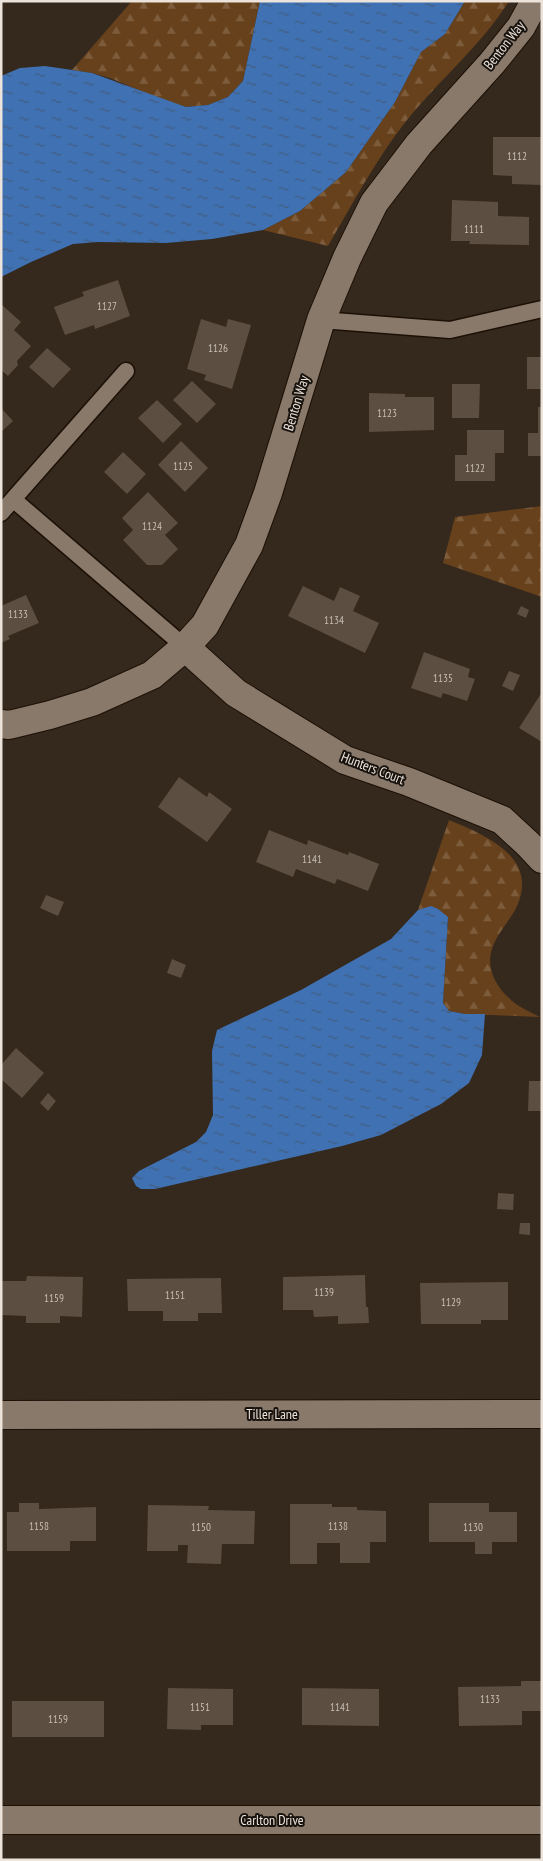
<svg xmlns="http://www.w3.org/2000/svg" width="543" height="1861" viewBox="0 0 543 1861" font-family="'PT Sans Narrow',sans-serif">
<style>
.forest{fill:url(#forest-firs)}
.water{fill:url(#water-ripples)}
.building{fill:#5c4e41}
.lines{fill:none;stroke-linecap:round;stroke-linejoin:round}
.lane-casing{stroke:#1c1006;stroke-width:19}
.street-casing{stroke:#1c1006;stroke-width:30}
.lane{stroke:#89796b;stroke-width:16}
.street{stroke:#89796b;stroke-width:28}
.labels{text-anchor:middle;stroke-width:4;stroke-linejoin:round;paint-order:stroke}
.number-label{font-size:11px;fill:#c8beb4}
.street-label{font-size:14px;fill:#ece3db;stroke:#18120d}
</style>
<defs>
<pattern id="forest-firs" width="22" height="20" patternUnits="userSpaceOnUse" patternTransform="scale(1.25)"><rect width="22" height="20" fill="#67411c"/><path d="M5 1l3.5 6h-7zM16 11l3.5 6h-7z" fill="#7d5c3c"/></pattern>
<pattern id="water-ripples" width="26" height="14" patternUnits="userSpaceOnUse" patternTransform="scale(1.25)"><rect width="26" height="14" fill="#3f71b3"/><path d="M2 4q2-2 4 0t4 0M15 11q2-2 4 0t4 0" fill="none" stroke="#435d80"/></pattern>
</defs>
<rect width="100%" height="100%" fill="#35281c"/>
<path class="forest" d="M132,1h128l-17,80 -15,16 -20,8 -22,2 -26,-8 -50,-21 -18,-5 -20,-3z
M465,1h44c-28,45 -69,78 -102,119 -31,39 -54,83 -79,126l-65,-16 37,-19 46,-39 49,-70 26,-50 24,-18z
M542,506v91l-99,-34 12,-46z
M449,820c36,15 90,37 68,86 -7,15 -20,27 -25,43 -6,18 3,36 16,48 8,9 22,15 32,20l-75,-3 -16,-3 -6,-8 5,-86 -30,-7z"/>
<path class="water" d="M260,1h205l-20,33 -24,18 -26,50 -49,70 -46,39 -37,19 -51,9 -46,4 -68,-1 -25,2 -42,18 -30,15v-201l19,-8 25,-2 47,7 94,34 22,-2 20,-8 15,-16z
M431,906l7,3 10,8 -5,86 6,8 16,3h20l-3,41 -13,28 -28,21 -60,31 -39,11 -187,43h-14l-5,-3 -4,-8 7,-7 57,-29 10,-10 7,-17 -1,-64 5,-21 84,-40 90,-51 27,-29z"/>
<path class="building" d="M493,137h49v48l-30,-1v-8l-19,-1z
M452,200l46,2v14l31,1v28l-60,-1 1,-3h-19z
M118,280l12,36 -35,13 -1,-4 -29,10 -11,-28 30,-11 -2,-4z
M1,304l20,18 -7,8 17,16 -14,15 1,4 -10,11 -7,-6z
M201,319l25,8 2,-8 23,6 -19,64 -28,-9 2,-5 -19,-6z
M47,348l24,21 -18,19 -24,-21z
M527,357h15v32h-15z
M192,381l24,23 -19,19 -24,-23z
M452,384h28l-1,34h-27z
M369,393l36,1v3h29v33l-65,2z
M157,400l25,24 -19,19 -25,-25z
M538,407h4v49h-14v-23h10z
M1,408l12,13 -12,11z
M467,430h37v23h-9v28h-40v-26h12z
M181,441l27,27 -23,24 -27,-27z
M123,452l23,22 -19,20 -23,-22z
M148,492l30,31 -13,12 13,14 -16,16h-15l-24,-25 10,-10 -11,-12z
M303,586l31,15 6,-14 20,9 -7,15 26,12 -14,30 -77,-37z
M26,595l13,28 -31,13 2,3 -9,4v-37z
M521,606l8,4 -3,8 -9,-4z
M424,652l46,17 -2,8 7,2 -8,22 -24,-8 -2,5 -30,-10z
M509,671l11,4 -7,16 -11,-5z
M542,692v50l-23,-14z
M179,777l28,20 2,-5 23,17 -25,33 -49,-35z
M269,830l38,15 1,-5 40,15 1,-3 30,12 -11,27 -31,-12 -2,5 -39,-15 -3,8 -37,-15z
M46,895l18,7 -6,14 -18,-8z
M172,959l14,6 -5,13 -14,-5z
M16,1048l28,25 -22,25 -21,-19v-14z
M529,1081h13v30h-14z
M48,1093l8,8 -8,10 -8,-8z
M498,1193l16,1 -1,16 -16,-1z
M520,1223h10v12l-11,-1z
M365,1275l1,32h2l1,16 -31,1v-8l-24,1 -1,-7h-30v-33z
M27,1276l56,1 -1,40 -22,-1v7h-34v-7l-25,-1v-34h25z
M221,1278l1,35h-24v8h-35v-10h-35l-1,-32z
M508,1282v38h-27v4h-60l-1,-41z
M19,1503h20v6l57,-2v34h-26v10h-63v-39h12z
M429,1503h60v9h28v30h-25v12h-17v-12h-46z
M290,1504h42v3h25v3l29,1v31h-16v21h-30v-20h-23v21h-27z
M148,1505l61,1 -1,4 47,1 -1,33h-32l-1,20 -34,-1 1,-18h-10v6h-31z
M521,1681h21v30h-20v14l-63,1 -1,-39 63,-1z
M168,1688l65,1v36h-32v5l-34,-1z
M302,1688l77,1v37l-77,-1z
M12,1701h92v36h-92z"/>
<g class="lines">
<g class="lane-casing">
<path id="lane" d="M321,320l129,10 92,-21
M14,500l171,147
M1,513l125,-142"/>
</g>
<g class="street-casing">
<path id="street" d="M185,647l51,46 109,67 64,22 93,38 26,24 14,15
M1,724l8,1 41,-10 42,-13 60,-27 33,-28 20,-22 44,-80 19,-52 53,-173 26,-62 27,-55 45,-59 73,-81 29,-36 14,-26
M1,1415l541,-1
M1,1820h541"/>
</g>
<use href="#lane" class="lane"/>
<use href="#street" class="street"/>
</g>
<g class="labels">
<g class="number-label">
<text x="517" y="160">1112</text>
<text x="474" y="233">1111</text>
<text x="107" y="310">1127</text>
<text x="218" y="352">1126</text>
<text x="387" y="417">1123</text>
<text x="183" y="470">1125</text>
<text x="475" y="472">1122</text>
<text x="152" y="530">1124</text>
<text x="18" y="618">1133</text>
<text x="334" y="624">1134</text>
<text x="443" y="682">1135</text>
<text x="312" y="863">1141</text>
<text x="324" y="1296">1139</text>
<text x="175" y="1299">1151</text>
<text x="54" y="1302">1159</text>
<text x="451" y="1306">1129</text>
<text x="39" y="1530">1158</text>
<text x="338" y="1530">1138</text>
<text x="201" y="1531">1150</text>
<text x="473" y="1531">1130</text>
<text x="490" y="1703">1133</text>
<text x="200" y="1711">1151</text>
<text x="340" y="1711">1141</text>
<text x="58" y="1723">1159</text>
</g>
<g class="street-label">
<text transform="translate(504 45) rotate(-52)" y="5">Benton Way</text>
<text transform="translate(296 403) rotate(-73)" y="5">Benton Way</text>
<text transform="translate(373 768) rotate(21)" y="5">Hunters Court</text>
<text x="272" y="1419">Tiller Lane</text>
<text x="272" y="1825">Carlton Drive</text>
</g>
</g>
<rect width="543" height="1861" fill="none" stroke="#ece3db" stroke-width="5"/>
</svg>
